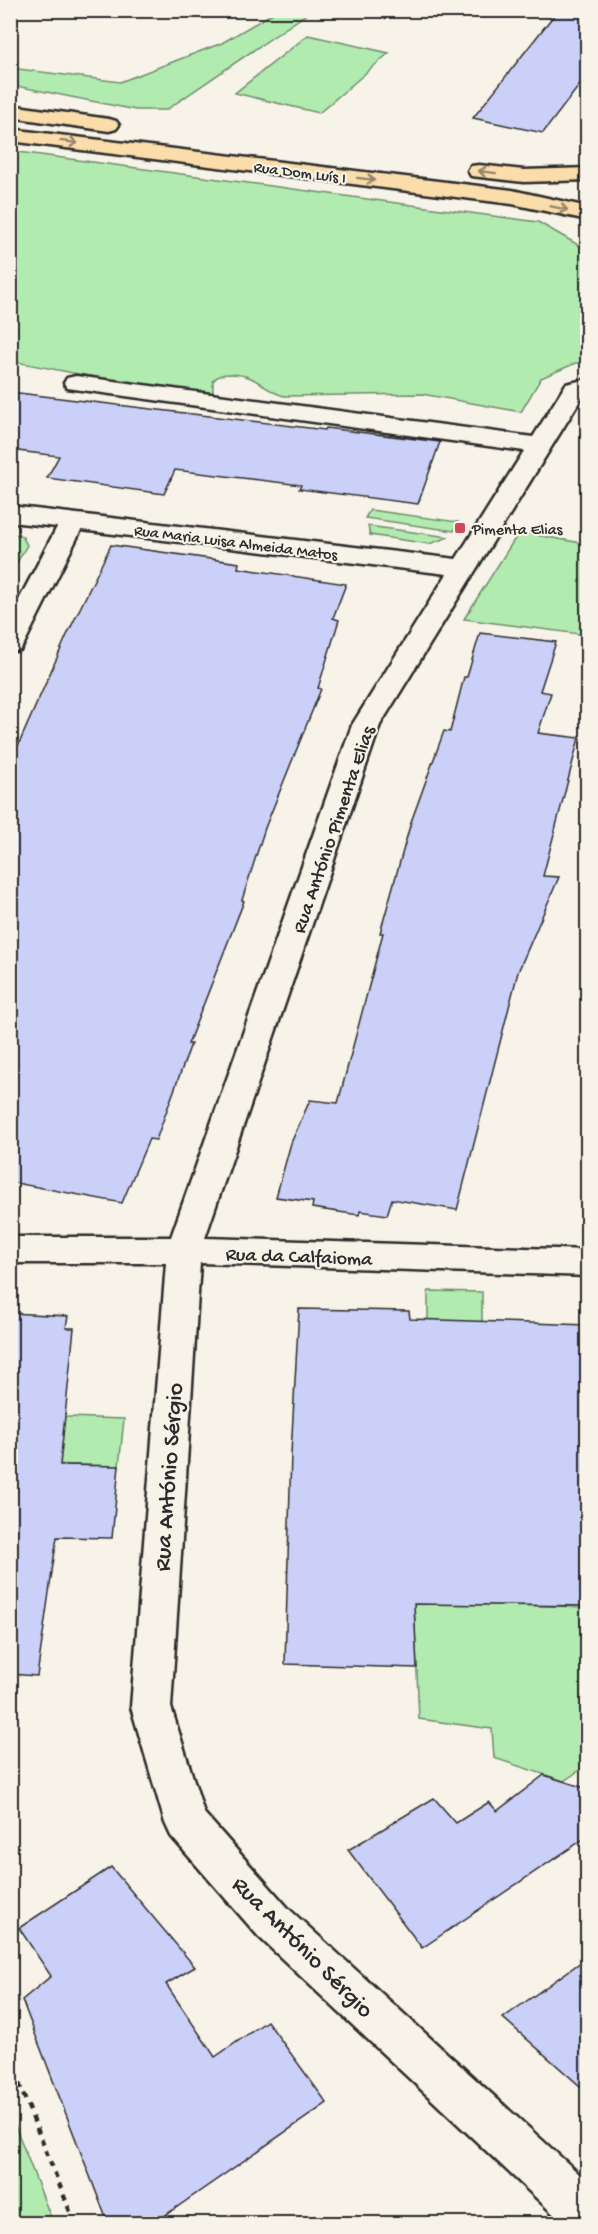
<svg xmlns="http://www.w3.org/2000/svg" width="598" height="2234" viewBox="0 0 598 2234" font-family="'Gochi Hand',sans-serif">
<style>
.green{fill:#b2ebaf;stroke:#6e8b6d;stroke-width:1.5}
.building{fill:#cbd0f8;stroke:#2b2b2b;stroke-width:1.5}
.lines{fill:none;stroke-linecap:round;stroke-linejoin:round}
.minor-casing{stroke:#2b2b2b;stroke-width:5}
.major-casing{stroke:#2b2b2b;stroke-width:5}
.path{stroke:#2b2b2b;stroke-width:4.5;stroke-dasharray:6 6;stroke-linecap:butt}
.minor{fill:#f7f3e8;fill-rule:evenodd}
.major{fill:#fbddab;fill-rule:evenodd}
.oneway{stroke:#93846b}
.poi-dot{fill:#d1495b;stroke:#f7f3e8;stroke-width:2}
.labels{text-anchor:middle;stroke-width:4.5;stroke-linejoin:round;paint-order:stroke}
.far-street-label{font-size:16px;fill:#2b2b2b;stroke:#f7f3e8}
.far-poi-label{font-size:16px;fill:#2b2b2b;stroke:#f7f3e8;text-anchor:start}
.street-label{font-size:20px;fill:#2b2b2b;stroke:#f7f3e8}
.near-street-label{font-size:24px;fill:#2b2b2b;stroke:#f7f3e8}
</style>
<rect width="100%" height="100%" fill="#f7f3e8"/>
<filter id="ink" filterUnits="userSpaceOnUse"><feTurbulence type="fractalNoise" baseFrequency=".0167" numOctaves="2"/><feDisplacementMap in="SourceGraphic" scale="12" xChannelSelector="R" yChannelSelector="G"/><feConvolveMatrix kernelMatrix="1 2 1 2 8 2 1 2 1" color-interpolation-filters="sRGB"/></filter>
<g filter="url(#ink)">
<path class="green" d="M278,10l33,1 -145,99h-30l-125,-25v-17l109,14 102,-39z
M308,35l81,18 -70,60 -84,-20z
M11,151l527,71 49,28v112l-11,1 -35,15 -20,34 -99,-18 -138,2c-24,-7 -24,-21 -53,-22 -8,0 -13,1 -18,7v13l-62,-6 -140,-27z
M370,510l88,12 -4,9 -89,-13z
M368,526l81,11 -20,7 -59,-9z
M519,532l68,12v91l-123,-16z
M14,534l8,2 5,9 -16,28v-33z
M428,1291l54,1v49l-54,10z
M11,1415l113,4 -5,47 -108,-3z
M414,1603l173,4v158l-23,16 -70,-23 -2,-29 -73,-10z
M10,2115h1l42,108h-42z"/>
<path class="building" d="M558,10h30v64l-45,59 -70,-15z
M10,392l315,38 1,-2 114,14 -22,62 -119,-15 2,-4 -126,-15 -11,24 -117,-16 12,-22 -49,-6z
M111,545l128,18 -1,5 108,16 -13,34 6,2 -21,68 3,1 -56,139 -23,72 2,1 -56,143h3l-35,96 -7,-1 -27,64 -112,-21v-418l57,-129z
M480,633l76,9 -16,49 11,2 -13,40 41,5 -36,138 16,1 -41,95 -61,238 -65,-11 -5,16 -27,-4 -1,4 -47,-7 1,-6 -37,-5 15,-54 19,-43 28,3 45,-170h-3l31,-111 33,-91 6,1 14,-55h3z
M299,1309l110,2 1,8 178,6v281l-174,-2 3,64 -132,-4 6,-211z
M10,1313l58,3 -2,12h8l-14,137 59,1 -7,72 -55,-1 -20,139 -27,-2z
M544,1775l44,14v47l-166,112 -74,-98 86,-52 22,25 33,-21 8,9z
M111,1867l84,100 -29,17 49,73 52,-36 60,82 -173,120h-46l-86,-223 29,-24 -32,-48z
M588,1957v136l-85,-75z"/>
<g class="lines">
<g class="minor-casing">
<path id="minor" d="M76,376l457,61 33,-53 22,-5v14l-4,1 -204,331 -175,513 383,12v26l-388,-13 -29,444 33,106 85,96 299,273v42h-24l-305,-287 -88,-101 -6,-13 -34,-116 35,-444h-156v-26h161l181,-512 95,-151 -366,-44 -57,114 -4,6 -10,2v-35l47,-90 -47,-5v-16l446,53 68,-108 -457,-63 -3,-5 3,-5z"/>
</g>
<g class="major-casing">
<path id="major" d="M10,105l99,14 7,2 3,4 -3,4 -7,2 -99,-14z
M10,129l502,61 76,17v13l-76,-16 -502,-63z
M479,165l45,5 64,-2v12l-64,2 -53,-6 -3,-5 3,-5z"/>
</g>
<path class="path" d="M10,2061l65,163"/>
<use href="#minor" class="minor"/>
<use href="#major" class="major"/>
</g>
<defs><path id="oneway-shaft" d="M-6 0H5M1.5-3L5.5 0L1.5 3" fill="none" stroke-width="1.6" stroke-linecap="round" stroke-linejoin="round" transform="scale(1.5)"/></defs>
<g class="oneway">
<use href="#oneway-shaft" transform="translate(69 142) rotate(7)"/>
<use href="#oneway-shaft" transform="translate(487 172) rotate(-173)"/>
<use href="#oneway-shaft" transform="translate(366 179) rotate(7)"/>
<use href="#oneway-shaft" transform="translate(559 208) rotate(12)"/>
</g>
</g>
<rect class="poi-dot" x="454" y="522" width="12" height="12" rx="3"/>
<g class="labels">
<g class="far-street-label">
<text transform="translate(300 171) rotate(7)" y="6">Rua Dom Luís I</text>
<text transform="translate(236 541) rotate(7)" y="6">Rua Maria Luisa Almeida Matos</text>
</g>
<g class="far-poi-label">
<text x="472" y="534">Pimenta Elias</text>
</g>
<g class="street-label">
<text transform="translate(332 829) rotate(-71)" y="7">Rua António Pimenta Elias</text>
<text transform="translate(299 1255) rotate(2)" y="7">Rua da Calfaioma</text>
</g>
<g class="near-street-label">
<text transform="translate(167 1477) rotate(-86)" y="8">Rua António Sérgio</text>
<text transform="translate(304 1946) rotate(45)" y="8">Rua António Sérgio</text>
</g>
</g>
<rect width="598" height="2234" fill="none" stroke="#f7f3e8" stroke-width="36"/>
<rect x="18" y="18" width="562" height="2198" fill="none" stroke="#2b2b2b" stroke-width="2" filter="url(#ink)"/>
</svg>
